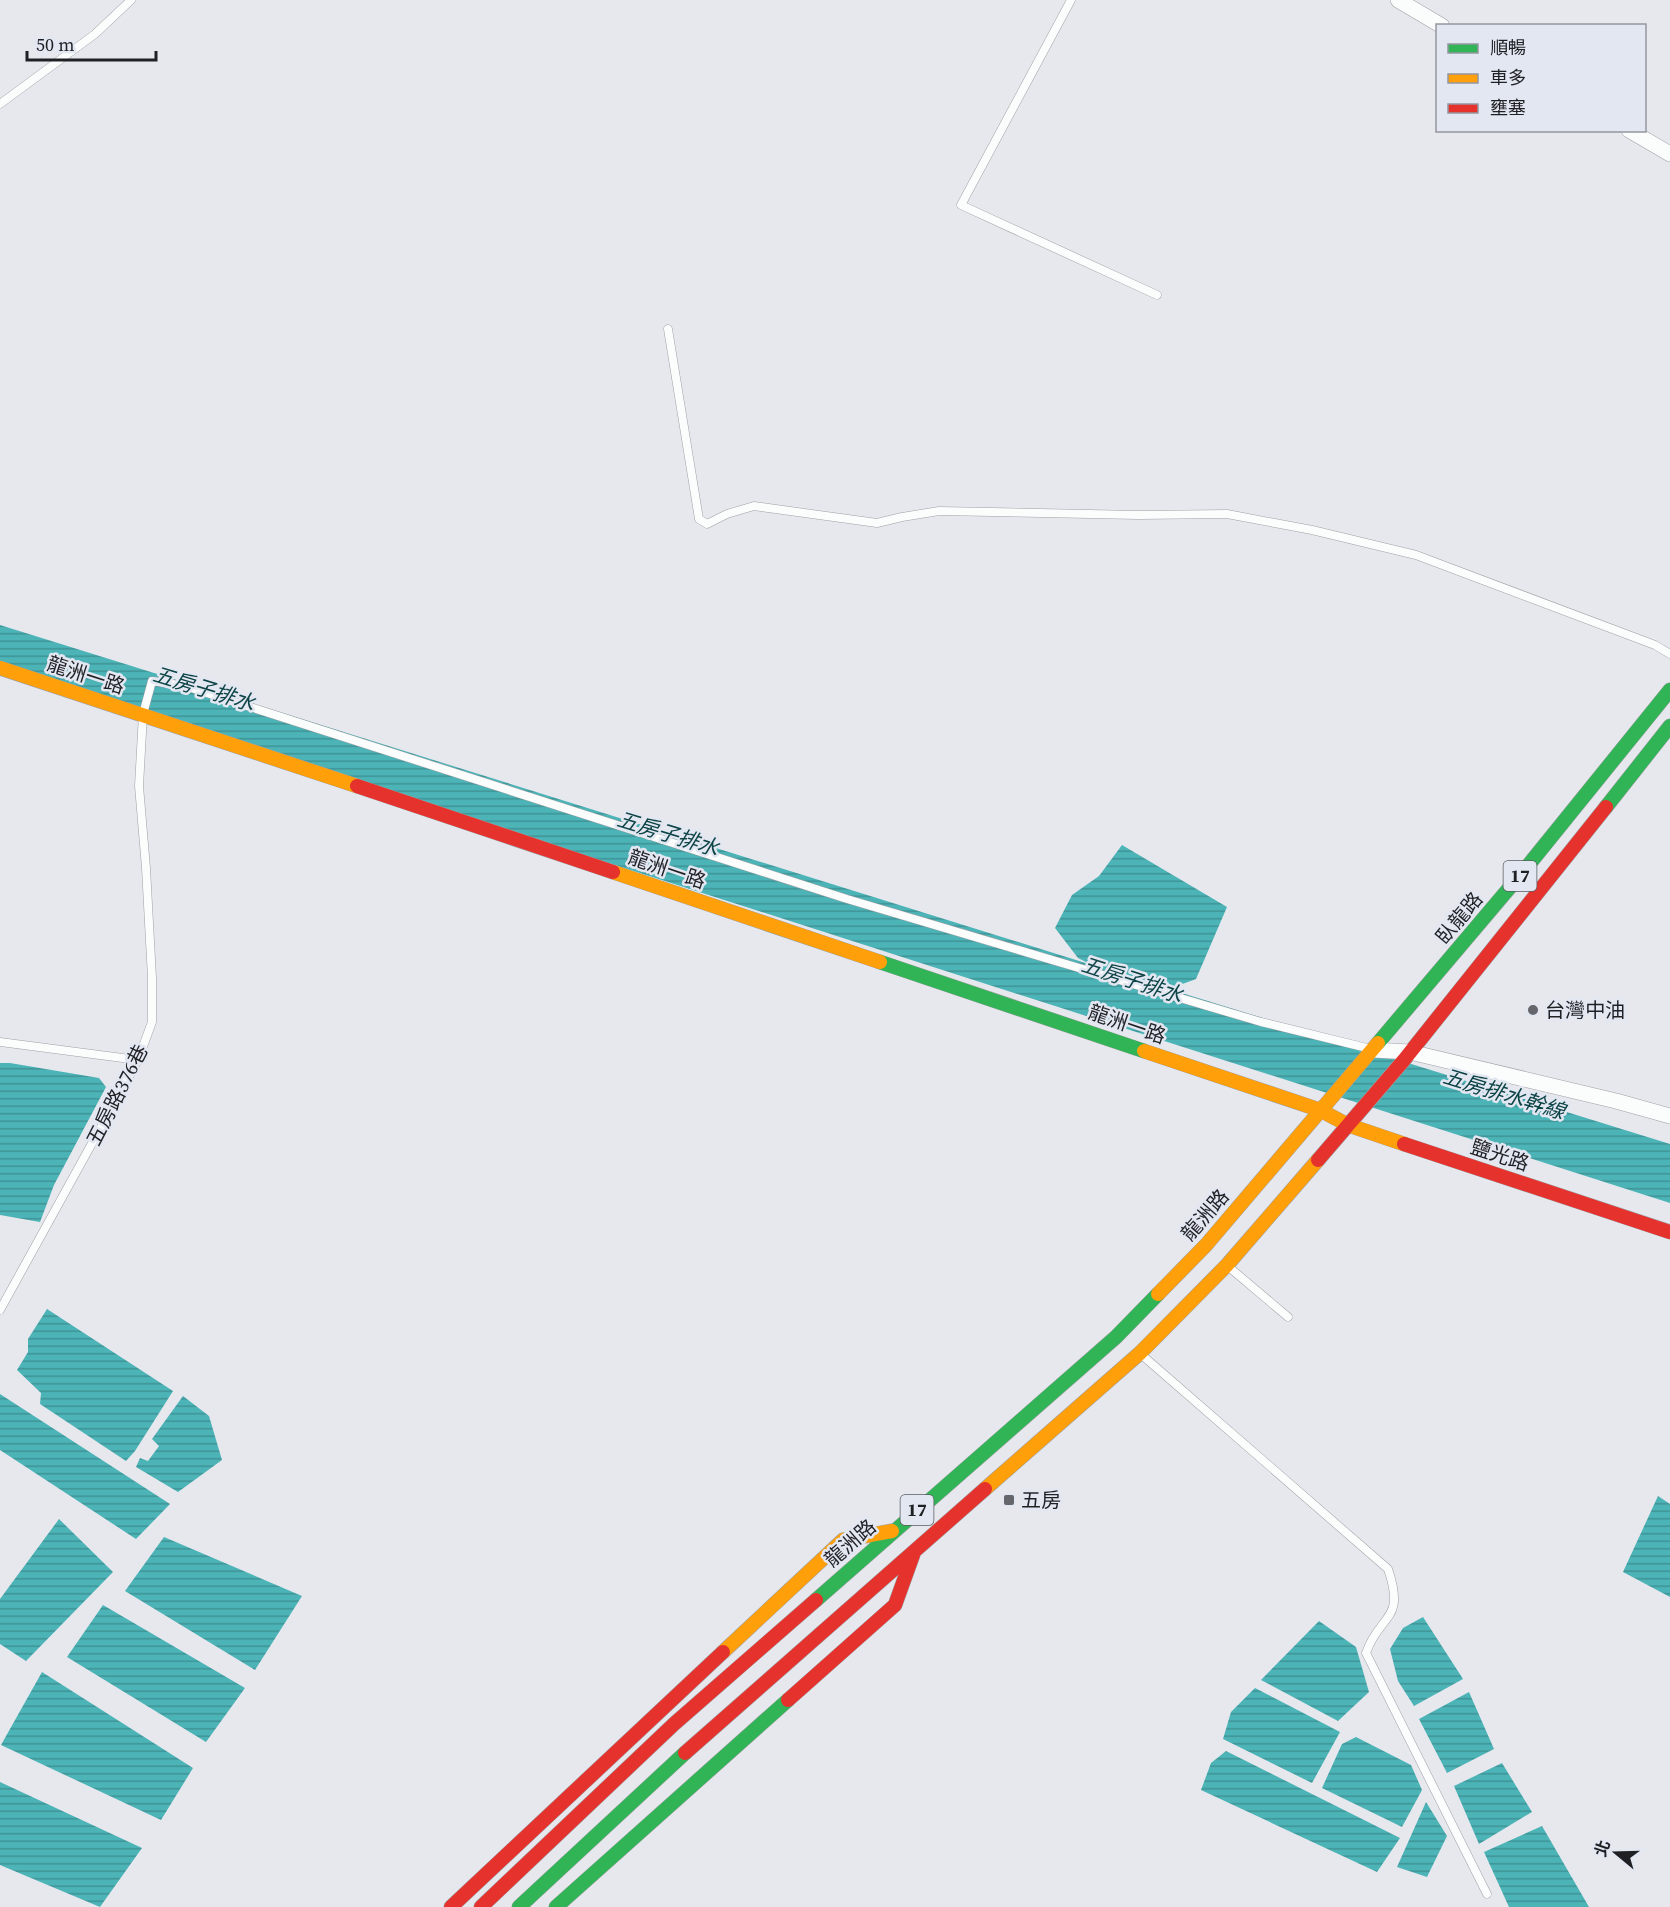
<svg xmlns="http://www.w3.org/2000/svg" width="1670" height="1907" viewBox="0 0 1670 1907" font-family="'Source Serif 4','Noto Sans TC',serif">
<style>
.water{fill:url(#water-rules)}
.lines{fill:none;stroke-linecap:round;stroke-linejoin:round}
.lane-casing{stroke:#9fa0a4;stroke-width:9}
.street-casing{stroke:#9fa0a4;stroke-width:16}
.fast-casing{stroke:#9fa0a4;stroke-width:15}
.slow-casing{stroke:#9fa0a4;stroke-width:15}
.jam-casing{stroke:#9fa0a4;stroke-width:15}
.lane{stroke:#fbfcfc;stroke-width:8}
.street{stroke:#fbfcfc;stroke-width:15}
.fast{stroke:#30b455;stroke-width:14}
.slow{stroke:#ff9f0a;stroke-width:14}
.jam{stroke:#e5322d;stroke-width:14}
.poi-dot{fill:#65666b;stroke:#e3e7f1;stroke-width:2}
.labels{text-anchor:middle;stroke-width:5;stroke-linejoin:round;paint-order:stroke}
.shield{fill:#e3e7f1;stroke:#5a5c62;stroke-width:1.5}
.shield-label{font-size:18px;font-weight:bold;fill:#1f2024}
.street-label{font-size:20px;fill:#1f2024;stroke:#e3e7f1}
.poi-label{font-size:20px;fill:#1f2024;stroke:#e3e7f1;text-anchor:start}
.water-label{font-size:21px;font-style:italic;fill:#0d4446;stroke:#e3e7f1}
</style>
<defs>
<pattern id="water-rules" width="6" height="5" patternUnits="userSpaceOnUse" patternTransform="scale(1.5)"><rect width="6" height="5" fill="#4cb4b7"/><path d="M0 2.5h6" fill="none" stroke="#3f9295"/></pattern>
</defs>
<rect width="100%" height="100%" fill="#e6e8ee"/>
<path class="water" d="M0,625l1092,340 -14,-7 -23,-30 17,-33 27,-19 23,-31 105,62 -31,72 -27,10 501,155v59l-1670,-535z
M0,1063h10l89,15 7,9 -52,98 -14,37 -40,-7z
M47,1309l126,82 -38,60 -9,10 -86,-57 1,-11 -24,-23 11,-18v-13z
M0,1394l170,110 -34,35 -136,-89z
M183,1396l26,20 13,44 -44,32 -42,-25 4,-9 8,3 11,-15 -7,-7z
M1658,1496l12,8v93l-47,-25z
M59,1519l54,53 -87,89 -26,-17v-45z
M164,1537l138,59 -47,74 -130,-79z
M103,1605l142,83 -39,54 -139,-85z
M1423,1617l40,62 -49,27 -16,-25 -8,-32 13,-21z
M1319,1621l37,26 13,45 -31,29 -77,-41z
M42,1672l151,96 -32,52 -160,-75z
M1255,1688l85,44 -28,51 -89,-44 8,-27z
M1469,1692l25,57 -47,24 -28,-54z
M1356,1737l55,28 11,25 -20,37 -80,-39 20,-44z
M1226,1751l174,87 -23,34 -176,-82 10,-27z
M1502,1763l30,49 -53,32 -25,-58z
M0,1782l142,66 -42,59 -100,-42z
M1426,1802l21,34 -20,41 -30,-10z
M1542,1826l47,81h-80l-25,-55z"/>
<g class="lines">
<g class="lane-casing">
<path id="lane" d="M1071,0l-110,205 196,90
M0,104l95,-70 36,-34
M668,329l31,190 8,5 20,-10 27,-8 123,17 25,-6 37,-6 199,4 89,-1 85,16 104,25 239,90 15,9
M0,1042l138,18
M1230,1268l58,49
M0,1310l138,-250 14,-38v-44l-6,-110 -7,-82 4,-72 9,-33 33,5 662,213 414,123 106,26
M1143,1356l245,213c18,53 -8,44 -22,84l121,241"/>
</g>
<g class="street-casing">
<path id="street" d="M1398,0l44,26
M1629,130l41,24
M1373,1050l37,2 206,49 54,15"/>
</g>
<g class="fast-casing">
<path id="fast" d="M1606,807l64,-81
M880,962l264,89
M1378,1043l144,-170 148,-183
M816,1600l300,-263 42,-43
M519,1907l166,-154
M556,1907l232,-207"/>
</g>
<g class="slow-casing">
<path id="slow" d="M0,668l357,118
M613,872l267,90
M1144,1051l176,59 28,15 56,19
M1158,1294l48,-49 172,-202
M985,1489l155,-136 87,-88 91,-105
M723,1652l120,-112 49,-9"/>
</g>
<g class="jam-casing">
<path id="jam" d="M357,786l256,86
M1404,1144l266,88
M1318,1160l86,-100 202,-253
M788,1700l107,-95 18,-50
M685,1753l300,-264
M451,1907l272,-255
M481,1907l193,-183 142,-124"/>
</g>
<use href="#lane" class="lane"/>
<use href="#street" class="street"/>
<use href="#fast" class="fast"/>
<use href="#slow" class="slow"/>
<use href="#jam" class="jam"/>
</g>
<g class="poi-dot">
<circle cx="1533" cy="1010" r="6"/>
<rect x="1003" y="1494" width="12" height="12" rx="3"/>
</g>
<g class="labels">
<g class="shield">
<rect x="1503.5" y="861" width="33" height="30" rx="4.5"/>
<rect x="900.5" y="1495" width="33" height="30" rx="4.5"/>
</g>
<g class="shield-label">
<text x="1520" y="882">17</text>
<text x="917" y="1516">17</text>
</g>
<g class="street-label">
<text transform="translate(86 675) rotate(18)" y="7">龍洲一路</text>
<text transform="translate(667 869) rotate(19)" y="7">龍洲一路</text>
<text transform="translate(1459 918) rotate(-50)" y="7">臥龍路</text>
<text transform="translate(1127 1024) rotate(19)" y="7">龍洲一路</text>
<text transform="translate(117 1095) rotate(-63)" y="7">五房路376巷</text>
<text transform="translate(1500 1155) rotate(18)" y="7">鹽光路</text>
<text transform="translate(1205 1215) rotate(-49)" y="7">龍洲路</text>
<text transform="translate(850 1543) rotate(-41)" y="7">龍洲路</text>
</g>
<g class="poi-label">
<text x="1545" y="1017">台灣中油</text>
<text x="1021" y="1507">五房</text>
</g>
<g class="water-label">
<text transform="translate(204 689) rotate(17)" y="7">五房子排水</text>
<text transform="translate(668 834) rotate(17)" y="7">五房子排水</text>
<text transform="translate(1132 980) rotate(18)" y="7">五房子排水</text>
<text transform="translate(1504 1094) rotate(17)" y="7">五房排水幹線</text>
</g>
</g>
<rect x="1436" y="24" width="210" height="108" fill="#e3e7f1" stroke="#95979f" stroke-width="1.5"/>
<rect x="1448" y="44" width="30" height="9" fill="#30b455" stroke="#95979f" stroke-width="1.5"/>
<text x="1490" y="54" font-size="18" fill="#1f2024">順暢</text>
<rect x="1448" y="74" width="30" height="9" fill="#ff9f0a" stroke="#95979f" stroke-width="1.5"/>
<text x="1490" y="84" font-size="18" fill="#1f2024">車多</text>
<rect x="1448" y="104" width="30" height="9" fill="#e5322d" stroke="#95979f" stroke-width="1.5"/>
<text x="1490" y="114" font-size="18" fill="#1f2024">壅塞</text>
<g transform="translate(1616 1853) rotate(289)" stroke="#e3e7f1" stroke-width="4.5" paint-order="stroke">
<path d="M0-4.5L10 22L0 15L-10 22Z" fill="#1f2024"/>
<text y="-9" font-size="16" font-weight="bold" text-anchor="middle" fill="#1f2024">北</text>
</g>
<path d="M27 51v9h129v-9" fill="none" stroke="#1f2024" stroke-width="3"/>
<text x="36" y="51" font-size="18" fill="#1f2024" stroke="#e3e7f1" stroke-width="4.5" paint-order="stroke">50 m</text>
</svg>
